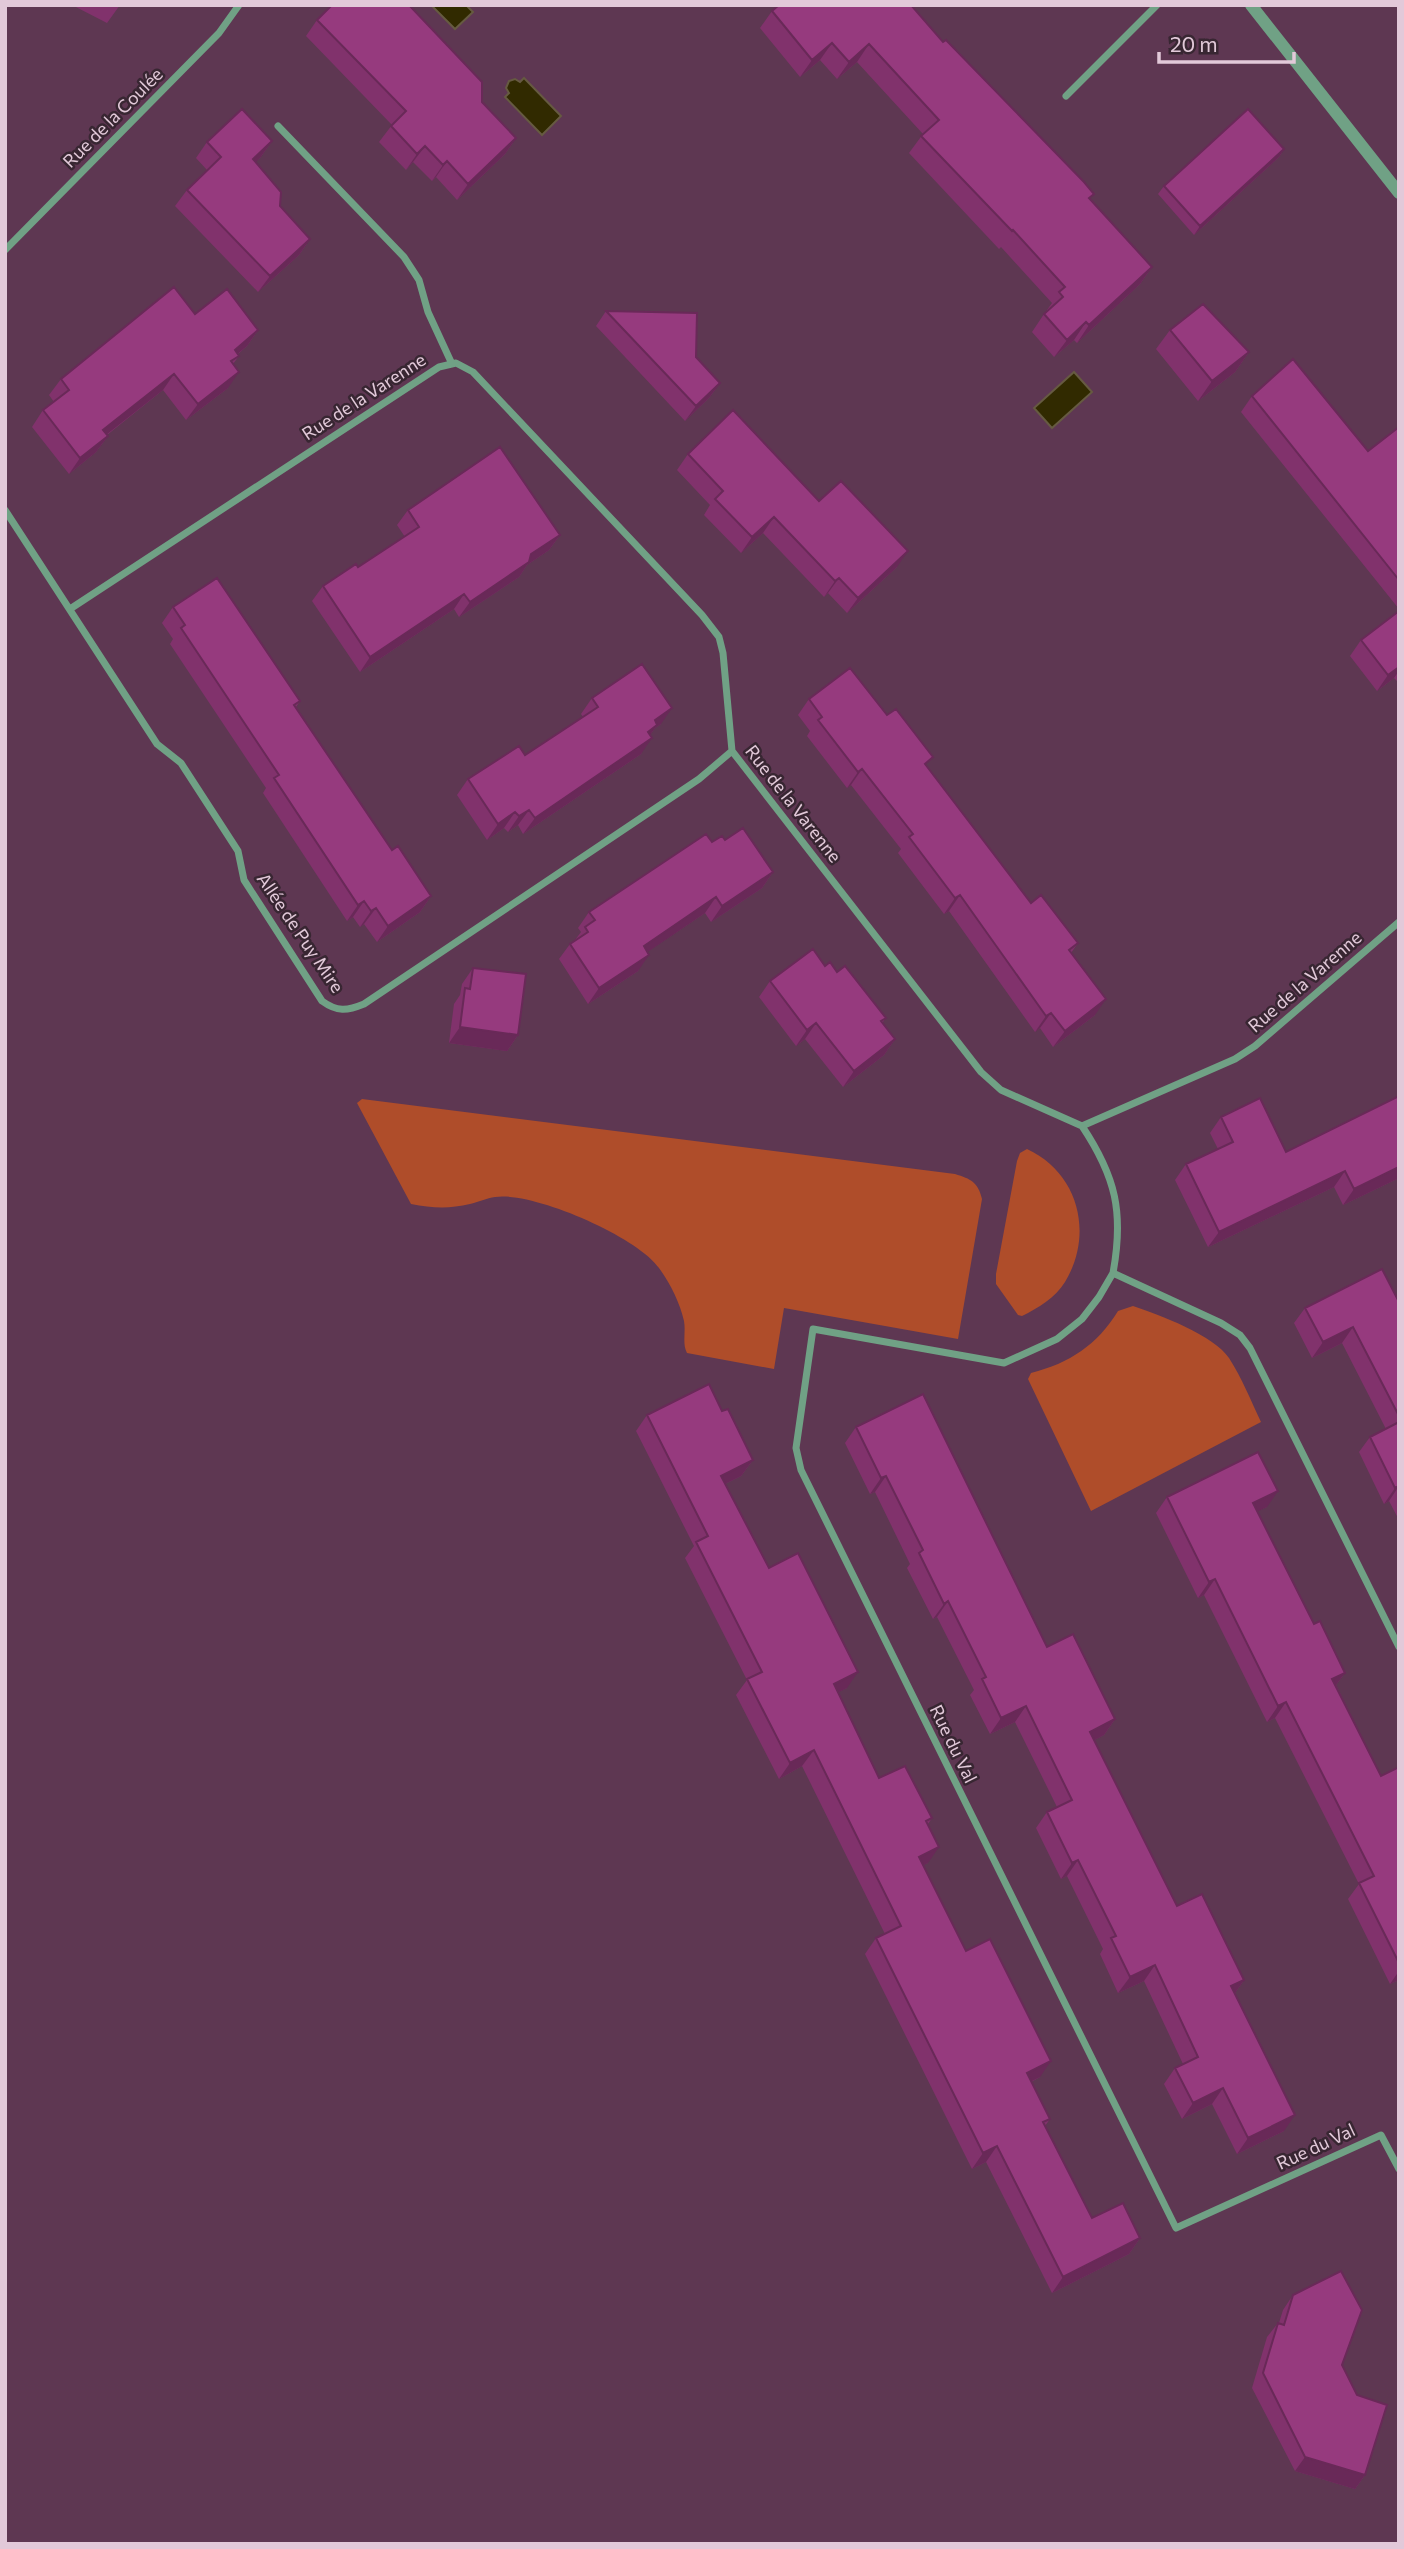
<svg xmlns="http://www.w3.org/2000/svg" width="1404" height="2549" viewBox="0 0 1404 2549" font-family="Commissioner,sans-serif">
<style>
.green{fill:#af4d2a}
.water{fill:#312a00;stroke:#665a41;stroke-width:2}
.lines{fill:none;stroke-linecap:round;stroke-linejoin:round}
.minor{stroke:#70a185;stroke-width:7}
.tertiary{stroke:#70a185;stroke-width:12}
.wall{fill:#81326c}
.shaded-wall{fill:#692958}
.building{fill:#963a7e;stroke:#692958;stroke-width:2}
.labels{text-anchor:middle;stroke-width:5;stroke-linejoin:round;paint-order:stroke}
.street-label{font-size:18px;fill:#e2c9d9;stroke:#382632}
</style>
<rect width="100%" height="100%" fill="#5e3752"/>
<path class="green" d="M362,1099l593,75c16,5 23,8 27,25l-24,140 -174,-31 -10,61 -87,-16c-5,-9 -1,-21 -3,-32 -4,-18 -14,-38 -25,-53 -21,-31 -126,-77 -164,-71 -8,1 -17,5 -25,7 -21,5 -38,4 -59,0l-54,-101z
M1027,1149c52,24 67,85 38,133 -10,16 -27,26 -43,34l-4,-1 -22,-31v-10l21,-113 3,-8z
M1133,1306c25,8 82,30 96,52 13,20 22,43 32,64l-170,89 -63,-132 3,-6c39,-10 66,-28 87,-62z"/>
<path class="water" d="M431,5h35l7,7 -18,17z
M524,78l37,38 -19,19 -37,-38 4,-4 -3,-5 3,-7 6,-2 5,3z
M1074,372l18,20 -40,36 -18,-20z"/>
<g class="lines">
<path class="minor" d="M1066,96l91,-91
M278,126l126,131 15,23 9,32 24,52
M5,250l214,-217 20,-28
M5,510l152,234 24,19 57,88 6,29 78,121c15,11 25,10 42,3l335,-225 33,-28
M70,609l369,-242 17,-4 17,9 229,243 17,22 4,16 9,98 249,321 20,18 81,36 153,-67 20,-13 144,-124
M1082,1126c34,51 42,87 31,147
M1399,1647l-149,-299 -10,-13 -19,-12 -108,-50 -14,24 -17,22 -25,20 -53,24 -191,-34 -17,119 5,22 375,758 205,-93 18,34"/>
<path class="tertiary" d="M1251,5l148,188"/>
</g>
<path class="wall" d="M72,5h48l-13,18z
M772,11l171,31 209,225 -12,17 -63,59 -3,-3 -20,17 -22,-25 12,-18 4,-3 -1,-1 5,-7 -51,-56 -2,2 -90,-96 14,-19 -66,-72 -20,17 -17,-19 -20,17 -40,-49z
M317,20l165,82 34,36 -11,16 -48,46 -21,-23 -4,4 -19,-19 -7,8 -27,-28 13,-17 -86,-89z
M272,141l-12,17 -5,4 25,44 30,33 -11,16 -41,37 -83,-86 12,-16 20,-20 -11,-12 11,-16z
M1284,149l-5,8 -85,78 -36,-41 6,-8z
M606,311l90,46 24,26 -11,15 -24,23 -89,-95z
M195,314l63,16 -11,16 -9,8 1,2 -6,8 -5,24 -42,32 -23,-30 -56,45 1,1 -12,16 -27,22 -37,-47 11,-17 11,-8 -5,-7 12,-16z
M1170,330l79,22 -14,20 -37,29 -42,-52z
M1252,396l116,55 31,-24v182l-158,-197z
M688,454l131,47 78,66 -50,46 -19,-20 -4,4 -61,-64 -22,20 -37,-38 6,-10 -33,-35z
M408,510l152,25 -11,15 -22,15 -8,12 -60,40 -5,-8 -94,63 -48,-71 11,-15 35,-19 47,-30 -8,-12z
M173,607l127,94 -4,6 96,143 39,46 -11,16 -43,30 -13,-18 -4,3 -7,-10 -6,4 -84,-128 3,-5 -96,-144 3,-5 -11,-16z
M1399,611v72l-5,-5 -17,13 -27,-35 11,-16z
M592,698l69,26 -6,4 -5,7 -9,19 -118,80 -5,-9 -10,7 -4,-4 -17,12 -30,-45 11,-16 57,-24 58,-38 -2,-3z
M809,699l118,67 104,137 47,40 -7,10 24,62 -42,32 -13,-19 -5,4 -86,-121 -5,3 -46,-61 3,-4 -50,-64 -4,3 -40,-52 3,-5 -12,-16z
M725,840l48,32 -11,16 -51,34 -6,-9 -58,39 -9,19 -50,33 -29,-45 11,-15 5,-4 6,-8 -3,-4 11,-16 123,-70z
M825,966l12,6 49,46 -4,5 13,16 -11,16 -41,32 -38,-48 -9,7 -37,-49 11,-16z
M473,968l45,67 -11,16 -58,-8 5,-39 6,-9 2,-11z
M1399,1096v82l-56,27 -9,-18 -126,60 -33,-67 11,-16 32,-15 -8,-16 11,-16 65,35z
M1399,1302v218l-10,-19 -5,3 -25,-52 11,-15 16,-8 -44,-86 -30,15 -18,-35 11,-15z
M722,1411l31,49 -12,16 -16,8 44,84 78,120 -9,4 41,86 53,40 -4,6v39l-5,2 43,86 74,126 -9,5 19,37 -5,7 47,92 48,20 -11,16 -77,39 -66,-131 -14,7 -107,-215 11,-16 9,-4 -83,-168 -23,13 -43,-84 11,-15 -62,-122 9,-12 -58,-115 11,-16z
M856,1427l191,220 68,72 -11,16 -10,5 83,166 67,74 -9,13 49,138 -47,23 -25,-50 -30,15 -18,-35 11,-16 8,-4 -39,-83 -26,12 -18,-39 3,-5 -36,-73 -6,3 -25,-51 11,-16 10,-5 -42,-85 -25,12 -20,-39 4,-5 -37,-73 -4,2 -26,-51 3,-4 -35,-72 -5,2 -25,-51z
M1167,1497l100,10 -10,4 57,113 31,49 -9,12 45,91 18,-9v213l-9,4 -42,-85 11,-15 -84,-166 -8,4 -63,-127 -6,3 -42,-85z
M1293,2295l49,70 23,110 -10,14 -60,-18 -43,-83 15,-51 11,-14h1l4,-13z"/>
<path class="shaded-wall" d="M832,43l-12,17 -20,17 12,-17z
M869,44l-12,18 -20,17 12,-17z
M516,138l-11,16 -48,46 11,-16z
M272,141l-12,17 -18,18 11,-17z
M425,146l-12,16 -7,8 11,-16z
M1284,149l-5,8 -85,78 6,-9z
M447,161l-11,16 -4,4 11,-16z
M310,239l-11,16 -41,37 12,-16z
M1152,267l-12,17 -63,59 12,-18z
M1086,322l-12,18 -20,17 13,-17z
M258,330l-11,16 -24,20 12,-16z
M1249,352l-14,20 -37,29 14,-20z
M239,372l-11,16 -42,32 12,-16z
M174,374l-11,16 -71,56 11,-16z
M720,383l-11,15 -24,23 11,-15z
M108,436l-12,16 -27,22 11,-16z
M774,517l-11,16 -22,20 11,-16z
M560,535l-11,15 -22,15 -8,12 -60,40 11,-15 61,-48z
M908,551l-11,16 -50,46 11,-15z
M839,578l-11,15 -4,4 11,-16z
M464,594l-10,15 -94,63 10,-15z
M1399,667v4l-5,7 -17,13 11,-16z
M672,708l-11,16 -6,4 -9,13 -9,6 18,-27z
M652,738l-11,16 -118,80 12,-16z
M862,769l-11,16 -4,3 11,-16z
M529,810l-11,15 -10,7 11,-16z
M515,812l-11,16 -17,12 11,-16z
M773,872l-11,16 -51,34 11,-16z
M960,895l-11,16 -5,3 11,-16z
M431,896l-11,16 -43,30 11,-16z
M716,897l-11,16 -72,49 11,-16z
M364,901l-11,16 -6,4 11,-16z
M376,908l-12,16 -4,3 11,-16z
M649,955l-11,16 -50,33 11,-16z
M1106,999l-11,16 -42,32 12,-16z
M1051,1013l-11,15 -5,4 11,-16z
M816,1023l-11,16 -9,7 11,-16z
M460,1027l58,8 -11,16 -58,-8z
M895,1039l-11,16 -41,32 11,-16z
M1399,1167v11l-56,27 11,-16z
M1345,1171l-11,16 -126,60 11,-15z
M1353,1327l-11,16 -30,15 11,-16z
M753,1460l-12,16 -32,16 12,-16z
M886,1476l-11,16 -5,2 11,-16z
M1399,1486l-10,15 -5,3 11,-16z
M1278,1491l-11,16 -25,12 11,-16z
M1215,1579l-11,16 -6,3 11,-16z
M948,1601l-11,16 -4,2 11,-15z
M858,1672l-11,16 -24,12 11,-16z
M1345,1673l-12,16 -1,-10z
M1286,1702l-11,16 -8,4 11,-16z
M1026,1706l-11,16 -25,12 11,-16z
M1115,1719l-11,16 -25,13 11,-16z
M814,1750l-12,16 -23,13 11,-16z
M939,1847l-11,16 -20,10 11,-16z
M1078,1860l-11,16 -6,3 11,-16z
M1155,1965l-11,16 -26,12 12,-16z
M1399,1971v9l-9,4z
M1244,1980l-11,16 -2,-10z
M1051,2061l-11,16 -24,12 11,-16z
M1223,2088l-11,16 -30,15 11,-16z
M1295,2115l-11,16 -47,23 11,-16z
M997,2146l-11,16 -14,7 11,-16z
M1140,2238l-11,16 -77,39 11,-16z
M1305,2457l60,18 -10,14 -60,-18z"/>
<path class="building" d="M332,5h77l73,77v20l34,36 -48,46 -21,-23 -4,4 -18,-19 -8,8 -26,-28 15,-15 -89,-91z
M779,5h132l32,37 3,-2 138,142 10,12 -5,4 63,69 -63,58 -3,-3 -19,18 -23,-26 19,-17 -4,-5 6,-5 -52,-57 -1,1 -91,-95 18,-16 -70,-76 -20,18 -17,-19 -20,17 -40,-49z
M242,109l30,32 -19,18 28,33 -1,14 30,33 -40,37 -83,-86 34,-33 -14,-15z
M1248,109l36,40 -84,77 -36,-40z
M174,287l21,27 32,-25 31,41 -23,20 4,6 -8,5 8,11 -41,32 -24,-30 -71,56 5,6 -28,22 -37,-48 26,-20 -8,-11z
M1203,304l46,48 -37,29 -42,-51z
M606,311l91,2 -1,44 24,26 -24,23z
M1293,359l75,92 31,-24v153l-147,-184z
M733,410l86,91 22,-20 67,70 -50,47 -19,-20 -4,3 -61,-64 -22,20 -37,-38 8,-8 -35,-37z
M500,447l60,88 -29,19 -2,8 -59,40 -6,-8 -94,63 -47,-71 33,-22 2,3 61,-40 -11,-17z
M217,578l83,123 -6,4 98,145 6,-4 33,50 -43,30 -12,-18 -5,3 -7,-10 -6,4 -84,-127 5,-3 -98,-147 4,-3 -12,-18z
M1399,611v56l-11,8 -27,-35z
M642,664l30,44 -17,12 2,5 -9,7 4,6 -117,80 -6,-8 -10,6 -4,-4 -17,12 -30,-45 51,-33 6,9 73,-48 -6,-9z
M850,668l37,47 9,-6 37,48 -8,7 106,139 10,-8 37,48 -9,7 37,49 -41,32 -14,-18 -5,3 -86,-121 -5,3 -46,-61 4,-3 -51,-65 -4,3 -40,-52 4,-3 -13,-18z
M743,828l30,44 -51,34 -6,-9 -72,49 5,9 -50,33 -29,-44 18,-12 -3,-5 10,-7 -6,-8 117,-78 6,8 10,-6 3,4z
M813,949l12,17 5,-4 7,10 8,-6 41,52 -5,3 14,18 -41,32 -38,-48 -9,7 -37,-49z
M473,968l53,6 -8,61 -58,-8 5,-39 5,1z
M1399,1096v71l-45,22 -9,-18 -126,61 -33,-68 47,-22 -12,-25 39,-19 26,54z
M1382,1269l17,33v114l-46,-89 -30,15 -18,-34z
M709,1384l13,27 6,-2 25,51 -32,16 48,92 29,-15 60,119 -24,12 45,94 26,-12 27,52 -6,3 13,26 -20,10 47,94 24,-12 61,122 -24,12 23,46 -7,3 49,96 31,-15 17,35 -77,39 -66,-131 -14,7 -107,-215 25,-12 -87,-176 -24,13 -43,-84 15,-7 -66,-130 12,-6 -61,-121z
M923,1394l124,253 26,-13 42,85 -25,13 87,174 25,-12 42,86 -13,6 64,129 -47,23 -25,-50 -30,15 -18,-35 23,-11 -43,-92 -25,12 -19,-39 5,-2 -38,-76 -6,3 -25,-51 25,-12 -46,-94 -25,12 -19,-39 4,-2 -38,-76 -4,3 -25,-51 4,-3 -37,-74 -5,2 -25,-51z
M1399,1422v64l-4,2 -25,-51z
M1258,1452l20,39 -25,12 61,121 6,-3 25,52 -13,6 49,97 18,-9v196l-40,-80 15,-7 -88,-174 -8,4 -63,-127 -6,3 -42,-85z
M1341,2271l21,39 -20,55 15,30 30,10 -22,70 -60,-18 -42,-84 15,-50 6,2 9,-30z"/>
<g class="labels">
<g class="street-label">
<text transform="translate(113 118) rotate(-45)" y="6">Rue de la Coulée</text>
<text transform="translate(364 397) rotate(-33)" y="6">Rue de la Varenne</text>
<text transform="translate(793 804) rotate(52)" y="6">Rue de la Varenne</text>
<text transform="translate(300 933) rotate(56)" y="6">Allée de Puy Mire</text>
<text transform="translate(1305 982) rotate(-41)" y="6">Rue de la Varenne</text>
<text transform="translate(953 1744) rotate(64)" y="6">Rue du Val</text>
<text transform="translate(1316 2147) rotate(-25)" y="6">Rue du Val</text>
</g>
</g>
<rect width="1404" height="2549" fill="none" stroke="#e2c9d9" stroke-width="14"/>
<path d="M1159 52v10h135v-10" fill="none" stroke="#e2c9d9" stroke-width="3.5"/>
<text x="1170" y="52" font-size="21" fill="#e2c9d9" stroke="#382632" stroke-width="5" paint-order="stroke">20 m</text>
</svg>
